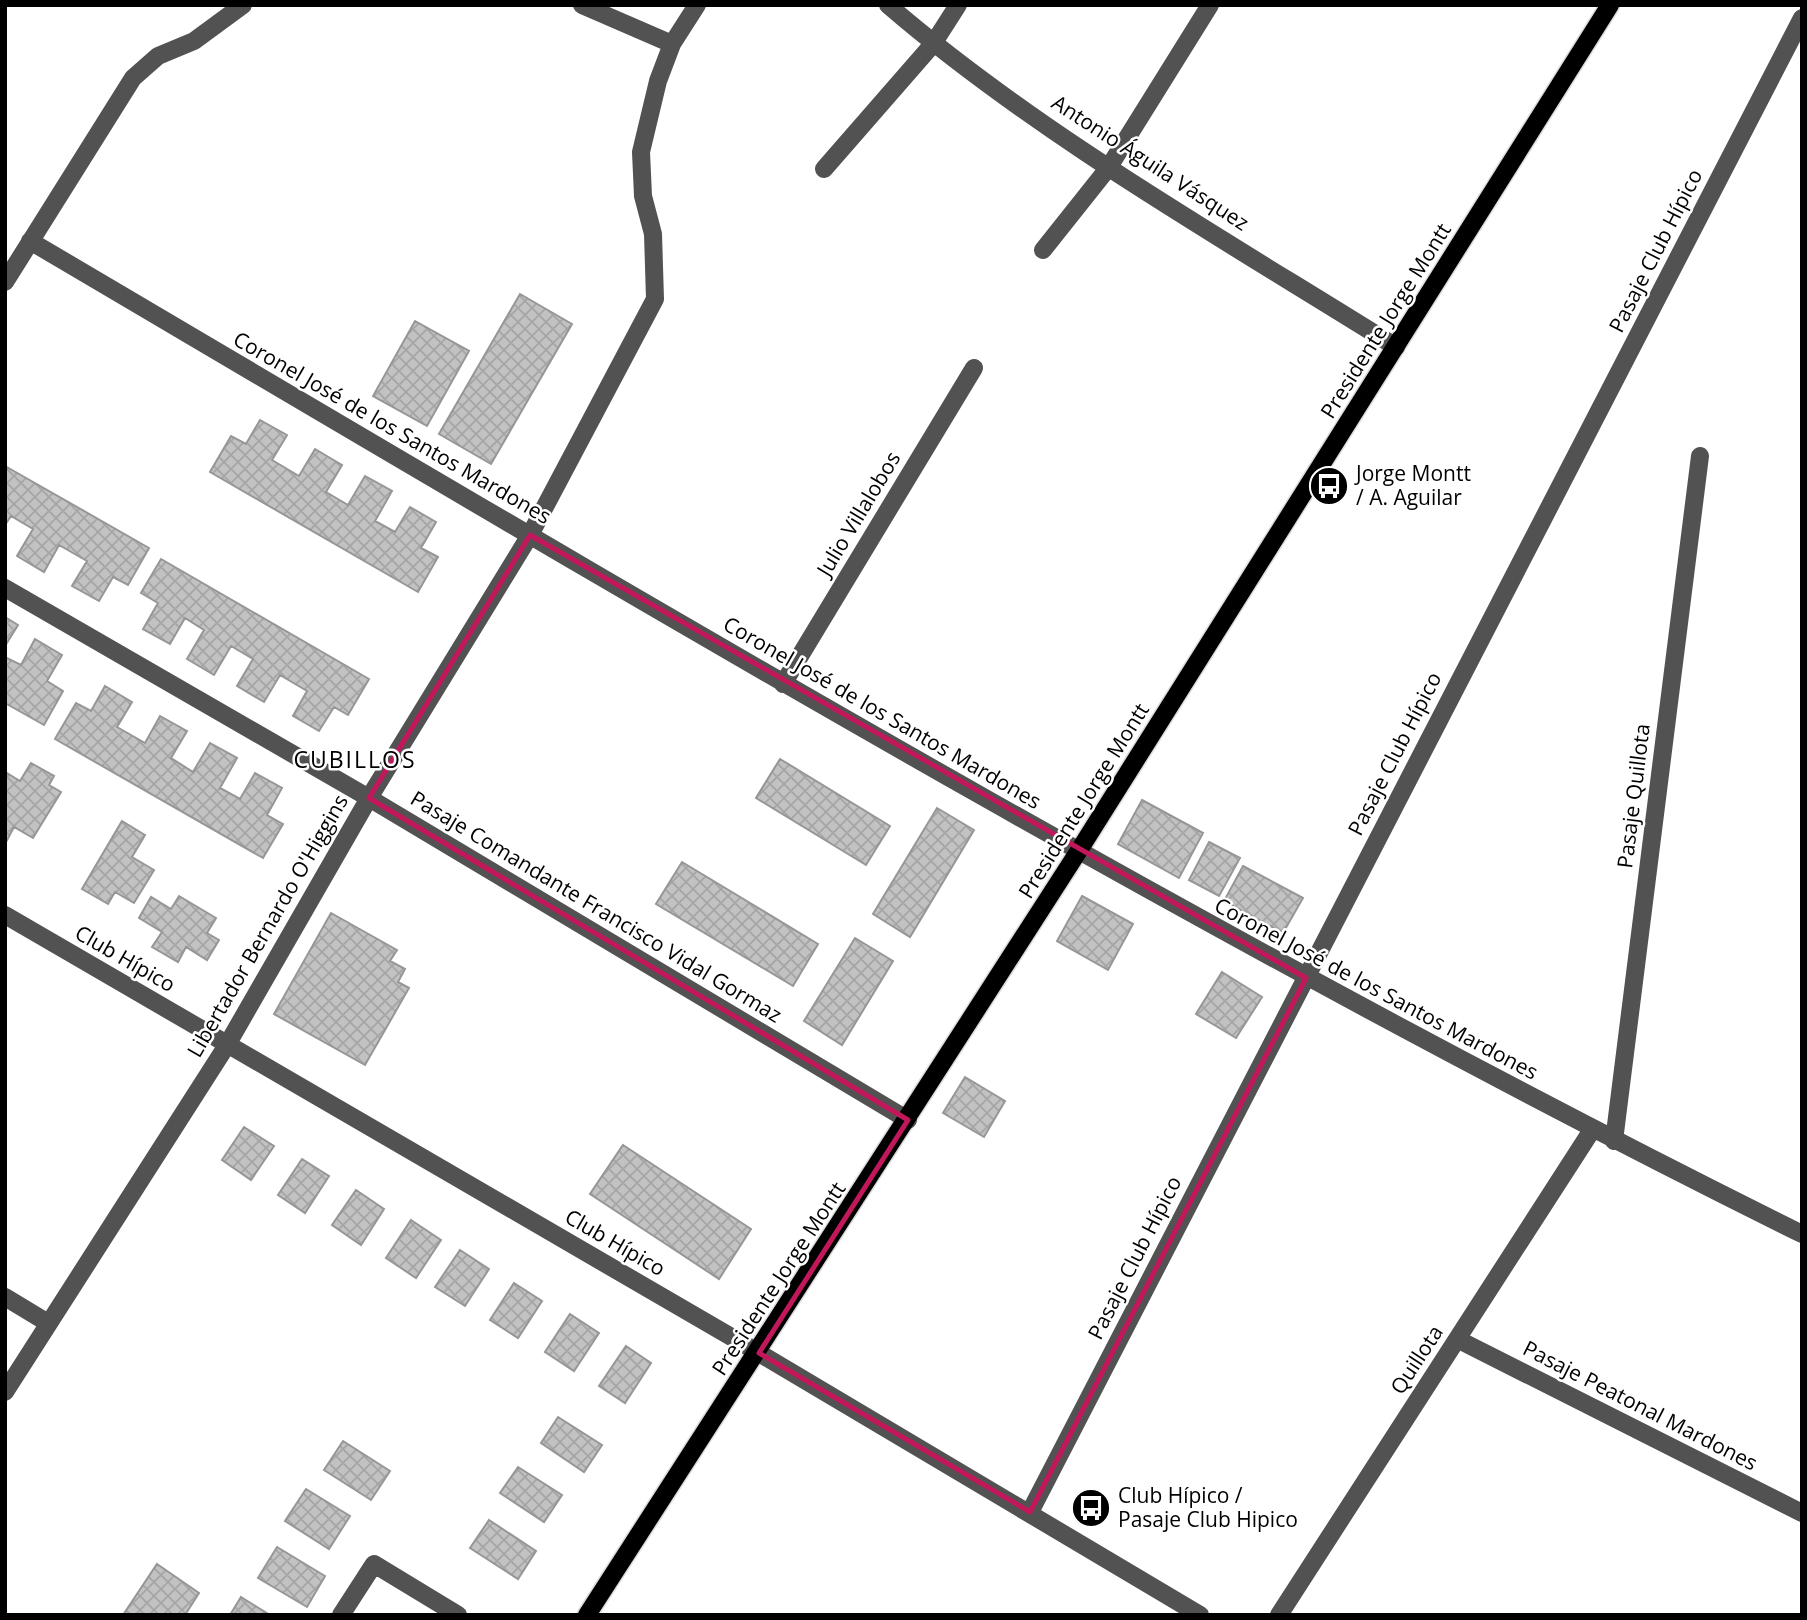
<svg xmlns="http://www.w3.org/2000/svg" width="1807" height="1620" viewBox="0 0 1807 1620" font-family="'Open Sans',sans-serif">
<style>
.building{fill:url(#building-cross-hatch);stroke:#969696;stroke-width:2}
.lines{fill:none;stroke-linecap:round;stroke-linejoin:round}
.major-casing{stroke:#dbdbdb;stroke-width:21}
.minor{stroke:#525252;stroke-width:18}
.major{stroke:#000;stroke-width:18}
.marked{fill:none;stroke:#c2185b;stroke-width:5;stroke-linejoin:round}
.labels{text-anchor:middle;stroke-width:5;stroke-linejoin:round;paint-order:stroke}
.street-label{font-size:21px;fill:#000;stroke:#fff}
.poi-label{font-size:21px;fill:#000;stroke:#fff;text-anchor:start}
.neighbourhood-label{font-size:23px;letter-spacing:2px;fill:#000;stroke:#fff}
</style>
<defs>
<pattern id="building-cross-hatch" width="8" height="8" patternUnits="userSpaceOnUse" patternTransform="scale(1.75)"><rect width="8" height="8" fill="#c2c2c2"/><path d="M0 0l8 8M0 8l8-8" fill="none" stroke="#a5a5a5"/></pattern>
</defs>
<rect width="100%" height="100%" fill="#fff"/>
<path class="building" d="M520,294l52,30 -81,140 -52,-30z
M415,321l54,30 -42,75 -54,-30z
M260,420l27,15 -15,25 27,16 16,-27 27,16 -16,27 22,13 17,-29 27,15 -17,30 20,11 15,-25 26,15 -15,26 17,9 -20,35 -208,-120 21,-36 15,8z
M5,466l144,82 -21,37 -15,-8 -14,24 -27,-15 15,-25 -28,-16 -15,27 -27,-16 16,-27 -22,-13 -6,9z
M161,559l208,120 -21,36 -14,-8 -15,24 -26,-15 14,-25 -27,-16 -16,27 -27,-16 16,-27 -22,-13 -17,29 -27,-16 17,-29 -19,-12 -15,26 -27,-15 15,-26 -17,-10z
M5,617l13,8 -13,21z
M35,639l27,16 -15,26 16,10 -19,34 -39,-22v-46l16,8z
M105,686l27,16 -15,25 28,16 15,-27 27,15 -16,27 22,14 17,-29 27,15 -17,30 20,11 15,-26 27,15 -15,27 16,9 -20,34 -208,-119 21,-36 15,8z
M780,759l110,67 -24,39 -110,-67z
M31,763l23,13 -5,9 12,7 -28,46 -19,-11 -8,15 -1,-66 2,-3 13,8z
M1142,800l61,33 -24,45 -61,-34z
M937,808l37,22 -64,107 -37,-23z
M122,821l23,14 -13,22 22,13 -20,33 -19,-11 -7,12 -26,-15z
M1209,842l31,16 -21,38 -30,-16z
M682,862l136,82 -25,42 -137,-82z
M1243,866l60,32 -20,35 -59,-32z
M179,896l37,22 -9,15 12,7 -12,20 -21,-13 -8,15 -26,-15 10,-15 -23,-14 12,-21 20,12z
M1082,896l51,28 -25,46 -51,-29z
M331,913l66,37 -7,11 15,8 -7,13 11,6 -44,77 -91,-51z
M855,938l38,23 -51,84 -38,-24z
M1222,972l40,25 -26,41 -40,-24z
M965,1077l40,24 -21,36 -41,-24z
M244,1127l30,19 -23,34 -29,-20z
M623,1145l128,84 -32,50 -129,-85z
M302,1159l27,17 -24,37 -27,-18z
M356,1190l28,19 -23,36 -29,-20z
M411,1220l30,20 -25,38 -30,-20z
M460,1250l29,19 -24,37 -30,-19z
M514,1283l28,18 -24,37 -28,-18z
M570,1314l29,19 -25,38 -29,-19z
M626,1346l25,17 -26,40 -26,-17z
M558,1417l44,28 -18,27 -43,-29z
M343,1441l47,30 -19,29 -47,-30z
M518,1467l44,28 -18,27 -44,-29z
M306,1489l44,27 -21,33 -44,-28z
M489,1520l47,31 -18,28 -48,-31z
M277,1547l48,29 -18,31 -49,-29z
M157,1564l42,29 -14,22h-62z
M241,1597l29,18h-40z"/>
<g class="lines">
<g class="major-casing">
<path id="major" d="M587,1615l491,-763 532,-847"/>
</g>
<path class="minor" d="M582,5l90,39
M888,5c151,130 339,236 508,342
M824,169l109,-125 25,-39
M30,241c584,344 1164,692 1772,993
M1043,250l66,-83 101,-162
M5,282l128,-204 25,-22 36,-15 49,-36
M5,588l364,210 539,322
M783,684l191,-316
M5,915l754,438 441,262
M1614,1141l86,-685
M5,1297l43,26
M1457,1339l345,174
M5,1392l222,-347 142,-247 161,-263 125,-236 -2,-65 -10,-38 -2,-44 17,-71 14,-37 25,-39
M1030,1512l772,-1494
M341,1615l33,-51 84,51
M1279,1615l313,-485"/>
<use href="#major" class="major"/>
</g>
<path class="marked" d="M530,535l776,443 -276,534 -271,-159 149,-233 -539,-322z"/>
<defs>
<g id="bus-disc" transform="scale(2.0125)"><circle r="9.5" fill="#000" stroke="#fff"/><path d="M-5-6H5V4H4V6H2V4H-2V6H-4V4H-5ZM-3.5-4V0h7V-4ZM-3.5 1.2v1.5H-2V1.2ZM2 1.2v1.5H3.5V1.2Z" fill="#fff"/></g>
</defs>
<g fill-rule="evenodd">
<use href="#bus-disc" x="1329" y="486"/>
<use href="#bus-disc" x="1091" y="1508"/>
</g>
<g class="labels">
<g class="street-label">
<text transform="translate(1150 163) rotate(33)" y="7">Antonio Águila Vásquez</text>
<text transform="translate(1656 251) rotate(-63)" y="7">Pasaje Club Hípico</text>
<text transform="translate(1386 321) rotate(-58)" y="7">Presidente Jorge Montt</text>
<text transform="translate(392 428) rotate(30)" y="7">Coronel José de los Santos Mardones</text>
<text transform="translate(859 514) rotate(-59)" y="7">Julio Villalobos</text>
<text transform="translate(882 713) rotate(30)" y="7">Coronel José de los Santos Mardones</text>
<text transform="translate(1395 754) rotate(-63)" y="7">Pasaje Club Hípico</text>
<text transform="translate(1634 796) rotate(-83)" y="7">Pasaje Quillota</text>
<text transform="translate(1084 801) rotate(-58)" y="7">Presidente Jorge Montt</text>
<text transform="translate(596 907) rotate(31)" y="7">Pasaje Comandante Francisco Vidal Gormaz</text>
<text transform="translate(268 926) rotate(-60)" y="7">Libertador Bernardo O'Higgins</text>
<text transform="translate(125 959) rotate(30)" y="7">Club Hípico</text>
<text transform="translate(1376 989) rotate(28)" y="7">Coronel José de los Santos Mardones</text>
<text transform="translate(615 1243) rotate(30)" y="7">Club Hípico</text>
<text transform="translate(1135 1258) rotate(-63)" y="7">Pasaje Club Hípico</text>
<text transform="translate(779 1279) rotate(-57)" y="7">Presidente Jorge Montt</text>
<text transform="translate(1417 1360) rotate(-57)" y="7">Quillota</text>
<text transform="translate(1640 1406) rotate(27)" y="7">Pasaje Peatonal Mardones</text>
</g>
<g class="poi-label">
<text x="1356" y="481">Jorge Montt<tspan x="1356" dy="24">/ A. Aguilar</tspan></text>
<text x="1118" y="1503">Club Hípico /<tspan x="1118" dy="24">Pasaje Club Hipico</tspan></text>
</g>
<g class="neighbourhood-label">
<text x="355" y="768">CUBILLOS</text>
</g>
</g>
<rect width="1807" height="1620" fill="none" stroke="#000000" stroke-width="14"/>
</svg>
